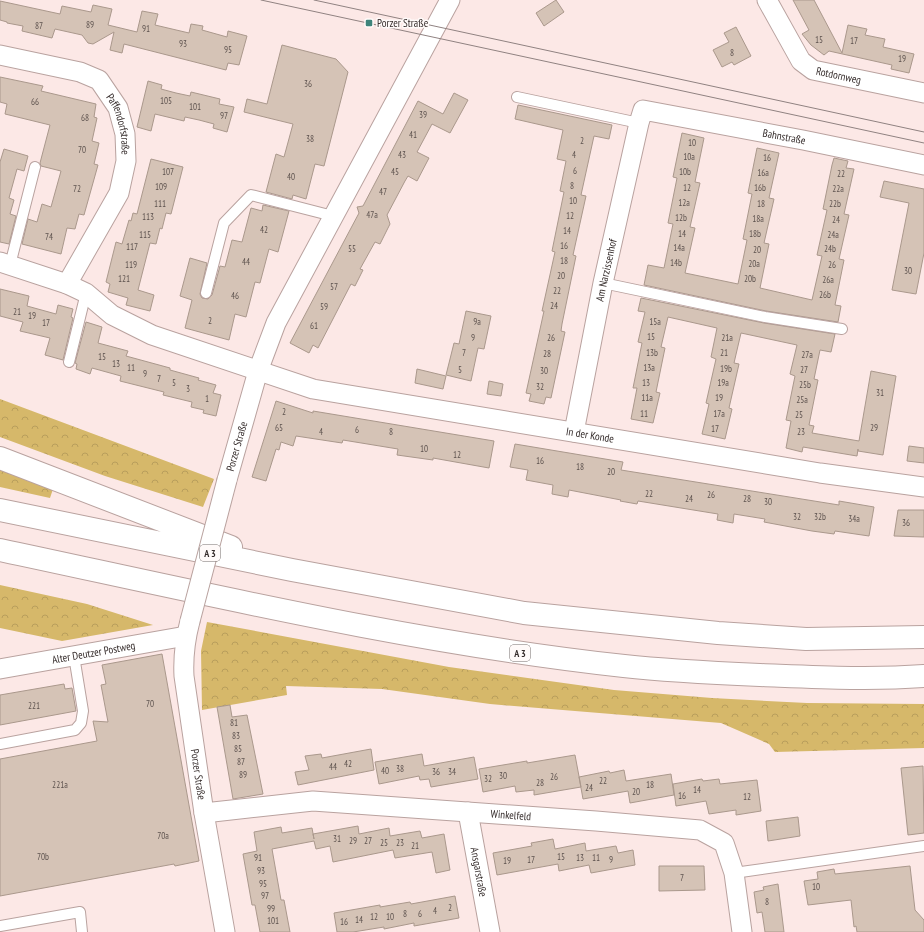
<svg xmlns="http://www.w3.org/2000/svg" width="924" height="932" viewBox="0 0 924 932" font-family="'PT Sans Narrow',sans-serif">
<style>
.forest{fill:url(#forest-crowns)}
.building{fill:#d5c3b6;stroke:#aa988c}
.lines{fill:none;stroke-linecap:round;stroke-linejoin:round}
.lane-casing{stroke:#b9a29f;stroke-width:12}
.street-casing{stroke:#b9a29f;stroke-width:21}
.highway-casing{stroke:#b9a29f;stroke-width:24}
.lane{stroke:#fff;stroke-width:10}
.street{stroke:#fff;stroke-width:19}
.highway{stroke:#fff;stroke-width:22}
.tram{stroke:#908281;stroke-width:1}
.street-bridge-casing{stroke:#b9a29f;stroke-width:21;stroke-linecap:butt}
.street-bridge{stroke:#fff;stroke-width:19}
.poi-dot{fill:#3e847b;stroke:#fffaf9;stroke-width:1.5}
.labels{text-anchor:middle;stroke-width:3;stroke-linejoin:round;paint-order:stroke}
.number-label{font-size:9px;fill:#5d524e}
.shield{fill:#fffaf9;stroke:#726a69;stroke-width:1}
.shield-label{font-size:10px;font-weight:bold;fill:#352c2b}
.poi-label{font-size:11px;fill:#352c2b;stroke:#fffaf9;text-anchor:start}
.street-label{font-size:11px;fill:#352c2b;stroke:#fffaf9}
</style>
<defs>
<pattern id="forest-crowns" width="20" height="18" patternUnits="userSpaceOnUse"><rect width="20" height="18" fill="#d6b86a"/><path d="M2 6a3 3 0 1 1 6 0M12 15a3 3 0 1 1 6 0" fill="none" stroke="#b89e5c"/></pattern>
</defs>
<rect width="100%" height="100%" fill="#fce8e6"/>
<path class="forest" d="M0,399l214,80 -11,28 -98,-31 -105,-39z
M0,469l53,20 -3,9 -50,-11z
M0,585l87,19 66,21 -91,16 -62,-13z
M207,622l242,45 165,23 98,8 95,5 117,1v44l-149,4 -6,-8 -48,-21 -231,-19 -108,-15 -96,-3 1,9 -85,15 -1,-59z"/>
<path class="building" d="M556,0l8,12 -20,14 -8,-13z
M793,0h21l28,53 6,-28 19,4 -2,6 20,4 -2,8 31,7 -5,19 -18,-4 1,-4 -63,-14 -5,4 -13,-10 -9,-11 7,-4z
M0,1l60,13 2,-8 29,6 2,-7 19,4 -4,16 29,7 5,-21 16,3 -3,11 34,8 2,-9 12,2 -1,4 25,7 1,-6 19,5 -8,29 -11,-2 -2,7 -102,-26 -2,9 -12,-3 4,-18 -21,12 -5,-1 -6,-8 -27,-6 -3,9 -30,-7 1,-5 -16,-3v-1l-7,-2z
M736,27l15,29 -17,9 -2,-3 -10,5 -9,-17 16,-8 -5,-9z
M282,45l54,14 12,13 -24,94 -9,-2 -9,35 -13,-4 -1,4 -26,-7 10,-38 8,3 9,-33 -49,-12 3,-13 20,5z
M0,77l43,9 -2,5 55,13 -2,13 3,1 -5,23 7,2 -5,21 4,1 -14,50 -5,-1 -4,15 -8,-1 -6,26 -39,-10 6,-25 9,3 5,-18 9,3 10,-36 -20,-5 -1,-3 10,-38 -45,-11 2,-10 -7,-2z
M148,81l14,4 -1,4 15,4 14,3 1,-4 29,7 -1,5 15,3 -7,25 -14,-4 1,-4 -15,-4 -14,-3 -1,4 -29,-7 -4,17 -14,-4z
M454,93l14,7 -18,33 -18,-9 -15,28 12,6 -12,23 -9,-5 -3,5 -18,34 3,9 -10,20 -5,-2 -15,27 3,1 -8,16 -4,-2 -33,64 -5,-3 -4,8 -19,-10 69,-130 -2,-6 6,-1 55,-105 25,13z
M518,105l94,20 -3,14 -15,-3 -13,59 5,1 -13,59 3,1 -14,68 -1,7 4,1 -14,66 -5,-1 -2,7 -15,-3 2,-7 -5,-1 18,-82h-2l13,-59 -3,-1 12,-59 -4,-1 6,-30 -9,-2 6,-29 -48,-11z
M682,133l22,5 -9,44 5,1 -10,44 5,1 -10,45 53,11 9,-44 -4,-1 9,-45 -4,-1 9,-45 22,5 -10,45 5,1 -10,44 5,1 -9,44 52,12 10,-44 -5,-1 10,-45 -4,-1 9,-44 2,-7 14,3 -2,7 8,1 -10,45 5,1 -10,44 5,1 -9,45 6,1 -3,16 -72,-11 -122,-26 4,-20 16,3 9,-44 -5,-1 9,-45 -4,-1z
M4,149l24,7 -4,15 -7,-2 -8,29 5,2 -4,14 6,2 -7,28 -9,-2v-80z
M151,159l32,8 -12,47 -5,-1 -4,16 -2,-1 -4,16 -6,-1 -12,47 16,5 -4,16 -24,-6 2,-7 -20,-6 2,-8 -4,-2 10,-40 6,2 7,-24 2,1 2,-8 4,1z
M884,181l40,8v64l-8,41 -24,-4 17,-87 -29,-6z
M263,205l26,6 -11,41 -9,-3 -9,34 -5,-1 -9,35 -11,-3 -6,26 -44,-12 7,-28 -12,-4 10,-38 17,5 -7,31 2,4 6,1 4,-4 8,-29 5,1 7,-27 10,2 9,-34 11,3z
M0,289l29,7 -2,10 29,8 2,-9 15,4 -2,8 2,1 -10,42 -18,-5 5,-17 -30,-7 3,-9 -23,-6z
M641,298l123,25 71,11 -4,18 -11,-2 -6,29 4,1 -9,45 5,1 -2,7 47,8 12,-70 25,5 -13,79 -25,-4v-2l-1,7 -54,-9 -1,5 -16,-4 5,-27 -5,-1 9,-44 -5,-2 7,-29 -56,-12 -7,30 5,1 -10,44 3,1 -7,30 -23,-5 7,-30 -3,-1 10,-44 -5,-2 6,-29 -49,-11 -7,30 4,1 -9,44 4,1 -7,30 -22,-4 6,-31h-4l9,-45 -4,-1 7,-30 -7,-1z
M466,311l25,5 -7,33 -6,-1 -7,33 -25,-6 8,-32 5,1z
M86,322l16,5 -4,16 30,8 -2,5 44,12v2l29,8 -1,2 18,5 -3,8 8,2 -5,21 -13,-3 1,-3 -13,-3 1,-5 -29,-7 1,-3 -44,-11 1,-5 -29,-8 -2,6 -14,-5 1,-5 -2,-1z
M417,369l29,7 -3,13 -28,-6z
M489,381l14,3 -2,12 -14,-2z
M276,401l37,12v-2l181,30 -5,27 -56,-10v2l-36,-5 1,-6 -55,-9 -1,3 -46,-7 -3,10 -12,-4 -2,8 -3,-1 -10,32 -14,-4z
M515,444l108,18 -2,8 218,35v-4l35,6 -5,29 -34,-5 -1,3 -22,-3 -48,-9 1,-3 -31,-5 -1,9 -16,-3 1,-6 -80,-13 -1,3 -17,-3 1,-1 -52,-10 -1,7 -16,-3 1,-9 -27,-5 2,-10 -18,-3z
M909,446l15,2v15l-17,-2z
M898,510h26v27l-30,-1z
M162,654l37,207 -24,5 -1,-2 -174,32v-137l97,-18 -4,-20 15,1 -7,-37 5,-1 -4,-19z
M64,684l1,5 7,-1 4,23 -76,14v-30z
M230,705l2,12 15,-2 16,79 -30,5 -16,-92z
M371,749l3,21 -76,15 -3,-13 14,-2 -4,-14 16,-2 1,4z
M422,754l2,12 50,-9 4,22 -47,8 -2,-8 -9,1 -1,-4 -40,8 -4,-22z
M575,755l6,32 -47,8v-5l-18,2 -1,-6 -32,6 -4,-23 48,-8v2z
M923,766l1,67 -16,2 -7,-67z
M624,770l2,11 45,-7 3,21 -44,8 -2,-12 -45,8 -4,-22 30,-6 1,2z
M702,779l1,2 16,-2 1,5 37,-4 4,31 -25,4v-5l-27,4 -3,-13 -30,5 -3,-22z
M798,817l2,19 -32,5 -2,-20z
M358,826l1,8 30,-6 1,8 30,-5 2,7 22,-4 6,36 -14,3 -4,-21 -37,6 -2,-8 -60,12 -3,-16 -14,3 -2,-8 -42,8 9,51h3l6,32h-30l-5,-27h-3l-9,-51 14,-3 -3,-19 27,-5 1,6 30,-5 2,11 -1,-5z
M553,839l2,10 30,-6 1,8 30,-5 2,7 15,-3 2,15 -44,8 -2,-8 -30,6 -1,-7 -61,11 -4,-22 39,-7 -1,-3z
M659,866h45l1,24 -46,1z
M910,866l5,44 9,10v12h-67l-1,-6 -2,1 -3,-27 -43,5 -4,-24 14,-2 -1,-7 17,-3 1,5z
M778,884l6,48h-19l-3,-20 -5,1 -3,-21 10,-2 -1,-3z
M455,896l4,22 -45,8v-3l-30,6v-2l-31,5h-16l-3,-19 46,-8v2l30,-5 1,2z"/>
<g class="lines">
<g class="lane-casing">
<path id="lane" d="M517,97l122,26
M10,265l25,-98
M603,283l162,34 77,12
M206,293l18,-70 27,-28 82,21
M69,362l17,-69
M0,744l75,-14 6,-7 2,-12 -9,-55
M734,873l190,-27
M0,926l80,-14 2,20"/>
</g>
<g class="street-casing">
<g id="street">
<path id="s1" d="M767,0l34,61 12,9 111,23"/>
<path id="s2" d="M0,55l80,17 19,8 19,28 7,26 1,27 -7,32 -52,91"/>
<path id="s3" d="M0,262l67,22 19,9 26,22 40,20 161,54 507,84 104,14"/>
<path id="s4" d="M574,432l29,-149 36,-160 4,-13 160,30 121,25"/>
<path id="s5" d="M227,480l31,-109 18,-48 174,-323"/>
<path id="s6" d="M190,621c-5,19 -7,36 -6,55l20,137 21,119"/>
<path id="s7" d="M0,669l186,-33"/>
<path id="s8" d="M468,812l22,120"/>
<path id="s9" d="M204,813l109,-12 283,20 104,9 24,13 10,30 8,59"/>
</g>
</g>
<g class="highway-casing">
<path id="highway" d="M0,458l231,89
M0,510l292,60 232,43 194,20 88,6 118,-2
M0,550c207,44 413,93 624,116 45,5 90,7 136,9 54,2 109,5 164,1"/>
</g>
<use href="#lane" class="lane"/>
<use href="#street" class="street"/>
<use href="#highway" class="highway"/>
<path class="tram" d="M261,0l663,143
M314,0l610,132"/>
<g class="street-bridge-casing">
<path id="street-bridge" d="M190,621l37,-141"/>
</g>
<use href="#street-bridge" class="street-bridge"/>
</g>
<rect class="poi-dot" x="365" y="19" width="8" height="8" rx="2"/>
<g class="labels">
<g class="number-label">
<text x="90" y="28">89</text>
<text x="39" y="29">87</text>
<text x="146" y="32">91</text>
<text x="819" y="43">15</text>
<text x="854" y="44">17</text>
<text x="183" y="47">93</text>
<text x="228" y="53">95</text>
<text x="732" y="56">8</text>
<text x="902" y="62">19</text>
<text x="308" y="87">36</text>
<text x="166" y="104">105</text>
<text x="35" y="105">66</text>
<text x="195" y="110">101</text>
<text x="423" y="118">39</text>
<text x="224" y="119">97</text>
<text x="85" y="121">68</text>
<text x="413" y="138">41</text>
<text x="310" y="142">38</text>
<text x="582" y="144">2</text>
<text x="692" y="146">10</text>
<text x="82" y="153">70</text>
<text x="402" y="158">43</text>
<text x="574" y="158">4</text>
<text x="689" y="160">10a</text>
<text x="767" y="161">16</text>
<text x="575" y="174">6</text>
<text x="168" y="175">107</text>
<text x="395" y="175">45</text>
<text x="685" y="175">10b</text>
<text x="763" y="176">16a</text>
<text x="841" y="177">22</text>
<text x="291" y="180">40</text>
<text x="572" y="189">8</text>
<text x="161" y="190">109</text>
<text x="687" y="191">12</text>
<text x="760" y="191">16b</text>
<text x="77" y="192">72</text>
<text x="838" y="192">22a</text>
<text x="383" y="195">47</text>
<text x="573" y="204">10</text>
<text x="684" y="206">12a</text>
<text x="160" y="207">111</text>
<text x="761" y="207">18</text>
<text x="835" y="207">22b</text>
<text x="372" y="218">47a</text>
<text x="570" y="219">12</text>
<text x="148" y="220">113</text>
<text x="681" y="221">12b</text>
<text x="758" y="222">18a</text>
<text x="836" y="223">24</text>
<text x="264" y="233">42</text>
<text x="567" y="234">14</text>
<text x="682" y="237">14</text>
<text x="755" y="237">18b</text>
<text x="145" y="238">115</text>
<text x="833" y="238">24a</text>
<text x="49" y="240">74</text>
<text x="564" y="249">16</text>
<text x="132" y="250">117</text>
<text x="679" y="251">14a</text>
<text x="352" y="252">55</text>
<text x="830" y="252">24b</text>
<text x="757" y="253">20</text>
<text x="564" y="264">18</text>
<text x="246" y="265">44</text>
<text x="676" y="266">14b</text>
<text x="754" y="267">20a</text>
<text x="131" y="268">119</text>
<text x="832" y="268">26</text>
<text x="908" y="274">30</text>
<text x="561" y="279">20</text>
<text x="124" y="282">121</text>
<text x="750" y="282">20b</text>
<text x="828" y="283">26a</text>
<text x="334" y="290">57</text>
<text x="557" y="294">22</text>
<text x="825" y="298">26b</text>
<text x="235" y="299">46</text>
<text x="554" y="309">24</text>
<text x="324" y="310">59</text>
<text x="17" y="315">21</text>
<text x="32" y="319">19</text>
<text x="210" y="324">2</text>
<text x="477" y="325">9a</text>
<text x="655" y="325">15a</text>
<text x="46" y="326">17</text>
<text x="314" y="329">61</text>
<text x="651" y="340">15</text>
<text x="473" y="341">9</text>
<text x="551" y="341">26</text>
<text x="727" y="341">21a</text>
<text x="464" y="356">7</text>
<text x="652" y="356">13b</text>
<text x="724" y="356">21</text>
<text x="547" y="357">28</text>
<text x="807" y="358">27a</text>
<text x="102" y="360">15</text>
<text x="116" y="367">13</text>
<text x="131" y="371">11</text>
<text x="649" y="371">13a</text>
<text x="726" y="372">19b</text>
<text x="460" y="373">5</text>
<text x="804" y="373">27</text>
<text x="544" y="374">30</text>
<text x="145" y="377">9</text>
<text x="159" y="382">7</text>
<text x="174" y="386">5</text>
<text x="646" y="386">13</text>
<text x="723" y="386">19a</text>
<text x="805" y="388">25b</text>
<text x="540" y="390">32</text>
<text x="188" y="392">3</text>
<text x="880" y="396">31</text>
<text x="647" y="401">11a</text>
<text x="719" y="401">19</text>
<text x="207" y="402">1</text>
<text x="802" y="403">25a</text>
<text x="284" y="415">2</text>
<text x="644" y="417">11</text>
<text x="719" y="417">17a</text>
<text x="799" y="418">25</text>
<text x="279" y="431">65</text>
<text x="874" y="431">29</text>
<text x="715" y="432">17</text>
<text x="357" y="433">6</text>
<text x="321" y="435">4</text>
<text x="391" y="435">8</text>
<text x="801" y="435">23</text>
<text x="424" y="452">10</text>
<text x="457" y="458">12</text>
<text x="540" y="464">16</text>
<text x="580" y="470">18</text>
<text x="611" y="475">20</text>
<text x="649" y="497">22</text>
<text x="711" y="498">26</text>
<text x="689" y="502">24</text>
<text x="747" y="502">28</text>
<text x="768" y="505">30</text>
<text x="797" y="520">32</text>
<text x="820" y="520">32b</text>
<text x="854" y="522">34a</text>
<text x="906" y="526">36</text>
<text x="150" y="707">70</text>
<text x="34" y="709">221</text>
<text x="234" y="726">81</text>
<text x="236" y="739">83</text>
<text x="238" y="752">85</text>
<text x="241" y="765">87</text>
<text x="348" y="767">42</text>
<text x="333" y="770">44</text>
<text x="400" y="772">38</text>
<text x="385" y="774">40</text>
<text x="436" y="775">36</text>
<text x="452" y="775">34</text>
<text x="243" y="778">89</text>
<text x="503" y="779">30</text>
<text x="554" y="780">26</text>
<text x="488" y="782">32</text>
<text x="603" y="784">22</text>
<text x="540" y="786">28</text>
<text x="60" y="788">221a</text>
<text x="650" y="788">18</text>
<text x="589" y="791">24</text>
<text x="697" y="793">14</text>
<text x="636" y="795">20</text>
<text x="682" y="799">16</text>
<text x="747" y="800">12</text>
<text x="163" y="839">70a</text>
<text x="337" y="842">31</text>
<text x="353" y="844">29</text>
<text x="368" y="844">27</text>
<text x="384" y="846">25</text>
<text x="400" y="846">23</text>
<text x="415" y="849">21</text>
<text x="43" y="860">70b</text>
<text x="561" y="860">15</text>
<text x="258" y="861">91</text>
<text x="580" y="861">13</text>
<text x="596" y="861">11</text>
<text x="531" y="863">17</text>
<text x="611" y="863">9</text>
<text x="507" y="864">19</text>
<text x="261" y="874">93</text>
<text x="682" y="881">7</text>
<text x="263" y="887">95</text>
<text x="816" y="890">10</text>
<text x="265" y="899">97</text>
<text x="767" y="905">8</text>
<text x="450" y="911">2</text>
<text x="271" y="912">99</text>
<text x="435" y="914">4</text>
<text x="405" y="917">8</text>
<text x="420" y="917">6</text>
<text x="374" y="920">12</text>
<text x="390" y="920">10</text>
<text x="359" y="923">14</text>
<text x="273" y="924">101</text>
<text x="344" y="925">16</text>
</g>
<g class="shield">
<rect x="200" y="545" width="20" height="16" rx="3"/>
<rect x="510" y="645" width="20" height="16" rx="3"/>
</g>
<g class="shield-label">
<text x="210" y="557">A 3</text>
<text x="520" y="657">A 3</text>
</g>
<g class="poi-label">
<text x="377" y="27">Porzer Straße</text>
</g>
<g class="street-label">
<text dy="4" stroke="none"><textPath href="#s1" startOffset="111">Rotdornweg</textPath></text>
<text dy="4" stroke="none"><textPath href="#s2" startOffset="152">Paffendorfstraße</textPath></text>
<text dy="4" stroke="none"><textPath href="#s4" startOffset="473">Bahnstraße</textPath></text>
<text dy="4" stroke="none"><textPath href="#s4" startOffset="165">Am Narzissenhof</textPath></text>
<text dy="4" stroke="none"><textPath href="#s3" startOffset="621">In der Konde</textPath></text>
<text dy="4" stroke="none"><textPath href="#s5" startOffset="35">Porzer Straße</textPath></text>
<text dy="4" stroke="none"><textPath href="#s7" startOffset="95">Alter Deutzer Postweg</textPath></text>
<text dy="4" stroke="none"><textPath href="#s6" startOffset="155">Porzer Straße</textPath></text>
<text dy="4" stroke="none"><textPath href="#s9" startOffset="308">Winkelfeld</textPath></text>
<text dy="4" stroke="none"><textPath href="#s8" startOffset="61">Ansgarstraße</textPath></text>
</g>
</g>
</svg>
